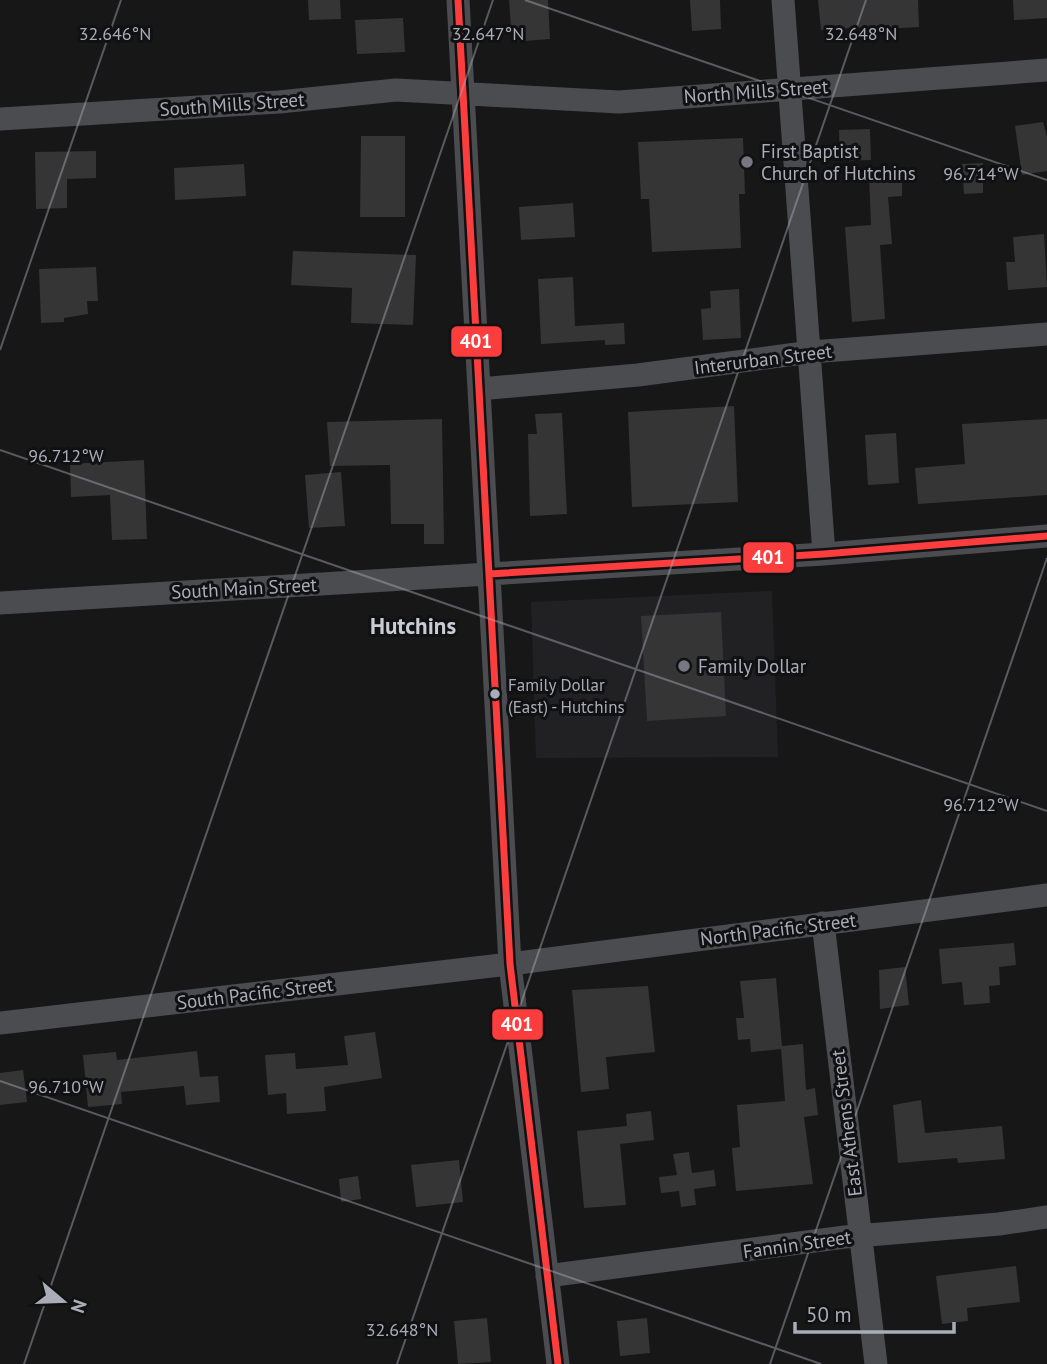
<svg xmlns="http://www.w3.org/2000/svg" width="1047" height="1364" viewBox="0 0 1047 1364" font-family="'PT Sans',sans-serif">
<style>
.built{fill:#212123}
.building{fill:#353536}
.lines{fill:none;stroke-linecap:round;stroke-linejoin:round}
.minor{stroke:#4b4c50;stroke-width:23}
.bus-1-casing{stroke:#111113;stroke-width:12}
.bus-1{stroke:#fc3d3d;stroke-width:7}
.ticks{fill:none;stroke:#a8adb8;stroke-width:2;stroke-opacity:0.45}
.poi-dot{fill:#757880;stroke:#111113;stroke-width:2.5}
.bus-dot{fill:#a8adb8;stroke:#111113;stroke-width:2.5}
.labels{text-anchor:middle;stroke-width:6;stroke-linejoin:round;paint-order:stroke}
.bus-label{font-size:17px;fill:#a8adb8;stroke:#111113;text-anchor:start}
.street-label{font-size:19px;fill:#a8adb8;stroke:#111113}
.poi-label{font-size:19px;fill:#a8adb8;stroke:#111113;text-anchor:start}
.quarter-label{font-size:23px;font-weight:bold;fill:#c9ccd4;stroke:#111113}
.ticks-label{font-size:18px;text-anchor:middle;fill:#a8adb8;stroke:#111113;stroke-width:6;stroke-linejoin:round;paint-order:stroke}
.line-badge{stroke:#111113;stroke-width:2.5}
.badge-label{font-size:19px;text-anchor:middle;font-weight:bold;fill:#fff}
</style>
<rect width="100%" height="100%" fill="#171717"/>
<path class="built" d="M772,591l6,166 -242,1 -5,-156z"/>
<path class="building" d="M308,0h32l1,19 -32,1z
M509,0h39l2,39 -38,3z
M690,0h30l1,29 -29,2z
M818,0h100l1,27 -37,2v-3l-61,4z
M1013,0h34v18l-33,2z
M403,18l2,34 -48,2 -2,-34z
M1043,122l4,15v34l-25,4 -7,-49z
M870,129l1,31 -31,1 -1,-31z
M361,136h44v81h-45z
M743,138l2,56h-6l2,54 -89,4 -3,-53h-8l-3,-57z
M96,151v27l-29,1v29l-31,1 -1,-57z
M983,163v30l-19,1 -2,-30z
M244,164l2,32 -71,4 -1,-32z
M902,174v22l-14,1 4,47 -12,1 5,74 -33,3 -7,-95 26,-2 -2,-50z
M573,203l2,34 -54,3 -2,-33z
M1044,234l3,53 -39,3 -2,-28h9l-2,-25z
M293,251l123,4 -3,70 -62,-2 1,-35 -61,-3z
M96,267l2,34h-11l1,13 -24,4v4l-23,1 -2,-54z
M573,277l2,49 49,-3 1,21 -20,1v-5l-64,4 -3,-65z
M739,289l2,49 -38,2 -2,-31 10,-1 -1,-17z
M734,406l4,96 -106,5 -4,-95z
M562,413l5,101 -37,2 -2,-82h9l-2,-20z
M442,419l2,125h-20v-20h-33l-1,-59 -60,1 -3,-44z
M1047,419v76l-129,9 -3,-36 50,-4 -3,-40z
M896,433l3,50 -31,2 -3,-50z
M144,460l3,79 -35,1 -2,-45 -39,2 -1,-33z
M341,472l4,54 -36,2 -4,-53z
M721,612l5,104 -79,5 -6,-105z
M1014,943l2,22 -17,2 1,18 -11,1 1,17 -26,2 -2,-23 -20,2 -3,-35z
M905,967l4,38 -29,4 -1,-39z
M776,978l6,68 21,-2 3,46 9,-2 3,27 -14,2 9,67 -77,7 -4,-43 8,-1 -3,-42 48,-4 -4,-52 -30,3 -1,-13 -12,1 -2,-22h8l-4,-37z
M648,986l7,66 -49,5 3,32 -28,3 -9,-102z
M375,1032l7,46 -58,9 2,24 -39,3 -1,-21 -18,2 -3,-40 30,-2 1,16 52,-4 -4,-29z
M197,1051l3,26 18,-1 2,26 -34,3 -2,-19 -63,6 1,12 -34,3 -5,-52 33,-3 1,8z
M23,1070l4,32 -27,3v-32z
M921,1100l4,33 77,-7 3,33 -47,4 -1,-5 -59,5 -5,-58z
M651,1111l3,29 -34,4 6,61 -42,3 -7,-77 50,-5 -1,-12z
M689,1152l3,21 22,-3 2,16 -22,3 2,16 -15,2 -2,-16 -18,2 -2,-16 18,-2 -4,-21z
M459,1160l4,42 -47,5 -5,-42z
M358,1176l3,23 -20,3 -2,-23z
M1016,1266l4,36 -53,6 1,13 -26,3 -6,-48z
M487,1318l4,44 -33,2 -4,-43z
M647,1318l3,35 -30,3 -3,-35z"/>
<g class="lines">
<path class="minor" d="M458,0l52,964 48,400
M783,0l41,554
M0,119l279,-17 117,-12 223,12 428,-32
M479,389l159,-14 173,-23 236,-18
M0,603l824,-49 223,-18
M823,923l53,441
M0,1023l510,-59 537,-69
M547,1276l298,-39 154,-13 48,-7"/>
<g class="bus-1-casing">
<path id="bus-1" d="M458,0l52,964 48,400
M489,574l335,-20 223,-18"/>
</g>
<use href="#bus-1" class="bus-1"/>
</g>
<path class="ticks" d="M525,0l522,180M0,350l121,-350M0,450l1047,361M0,1081l821,283M24,1364l469,-1364M397,1364l469,-1364M770,1364l277,-806"/>
<g class="poi-dot">
<circle cx="747" cy="162" r="7"/>
<circle cx="684" cy="666" r="7"/>
</g>
<circle class="bus-dot" cx="495" cy="694" r="6"/>
<g class="labels">
<g class="bus-label">
<text x="508" y="691">Family Dollar<tspan x="508" dy="22">(East) - Hutchins</tspan></text>
</g>
<g class="street-label">
<text transform="translate(756 91) rotate(-4)" y="7">North Mills Street</text>
<text transform="translate(232 104) rotate(-4)" y="7">South Mills Street</text>
<text transform="translate(763 359) rotate(-7)" y="7">Interurban Street</text>
<text transform="translate(244 588) rotate(-3)" y="7">South Main Street</text>
<text transform="translate(778 929) rotate(-7)" y="7">North Pacific Street</text>
<text transform="translate(255 993) rotate(-7)" y="7">South Pacific Street</text>
<text transform="translate(846 1123) rotate(-97)" y="7">East Athens Street</text>
<text transform="translate(797 1244) rotate(-8)" y="7">Fannin Street</text>
</g>
<g class="poi-label">
<text x="761" y="158">First Baptist<tspan x="761" dy="22">Church of Hutchins</tspan></text>
<text x="698" y="673">Family Dollar</text>
</g>
<g class="quarter-label">
<text x="413" y="634">Hutchins</text>
</g>
</g>
<g class="ticks-label">
<text x="115" y="40">32.646°N</text>
<text x="488" y="40">32.647°N</text>
<text x="861" y="40">32.648°N</text>
<text x="981" y="180">96.714°W</text>
<text x="66" y="462">96.712°W</text>
<text x="981" y="811">96.712°W</text>
<text x="66" y="1093">96.710°W</text>
<text x="402" y="1336">32.648°N</text>
</g>
<g class="line-badge">
<rect x="450" y="325" width="53" height="33" rx="7" fill="#fc3d3d"/>
<rect x="742" y="541" width="53" height="33" rx="7" fill="#fc3d3d"/>
<rect x="491" y="1008" width="53" height="33" rx="7" fill="#fc3d3d"/>
</g>
<g class="badge-label">
<text x="476" y="348">401</text>
<text x="768" y="564">401</text>
<text x="517" y="1031">401</text>
</g>
<g transform="translate(63 1301) rotate(109)" stroke="#111113" stroke-width="5" paint-order="stroke">
<path d="M0-5L12 26L0 18L-12 26Z" fill="#a8adb8"/>
<text y="-10" font-size="19" font-weight="bold" text-anchor="middle" fill="#a8adb8">N</text>
</g>
<path d="M795 1322v10h159v-10" fill="none" stroke="#a8adb8" stroke-width="3.5"/>
<text x="806" y="1322" font-size="21" fill="#a8adb8" stroke="#111113" stroke-width="5" paint-order="stroke">50 m</text>
</svg>
